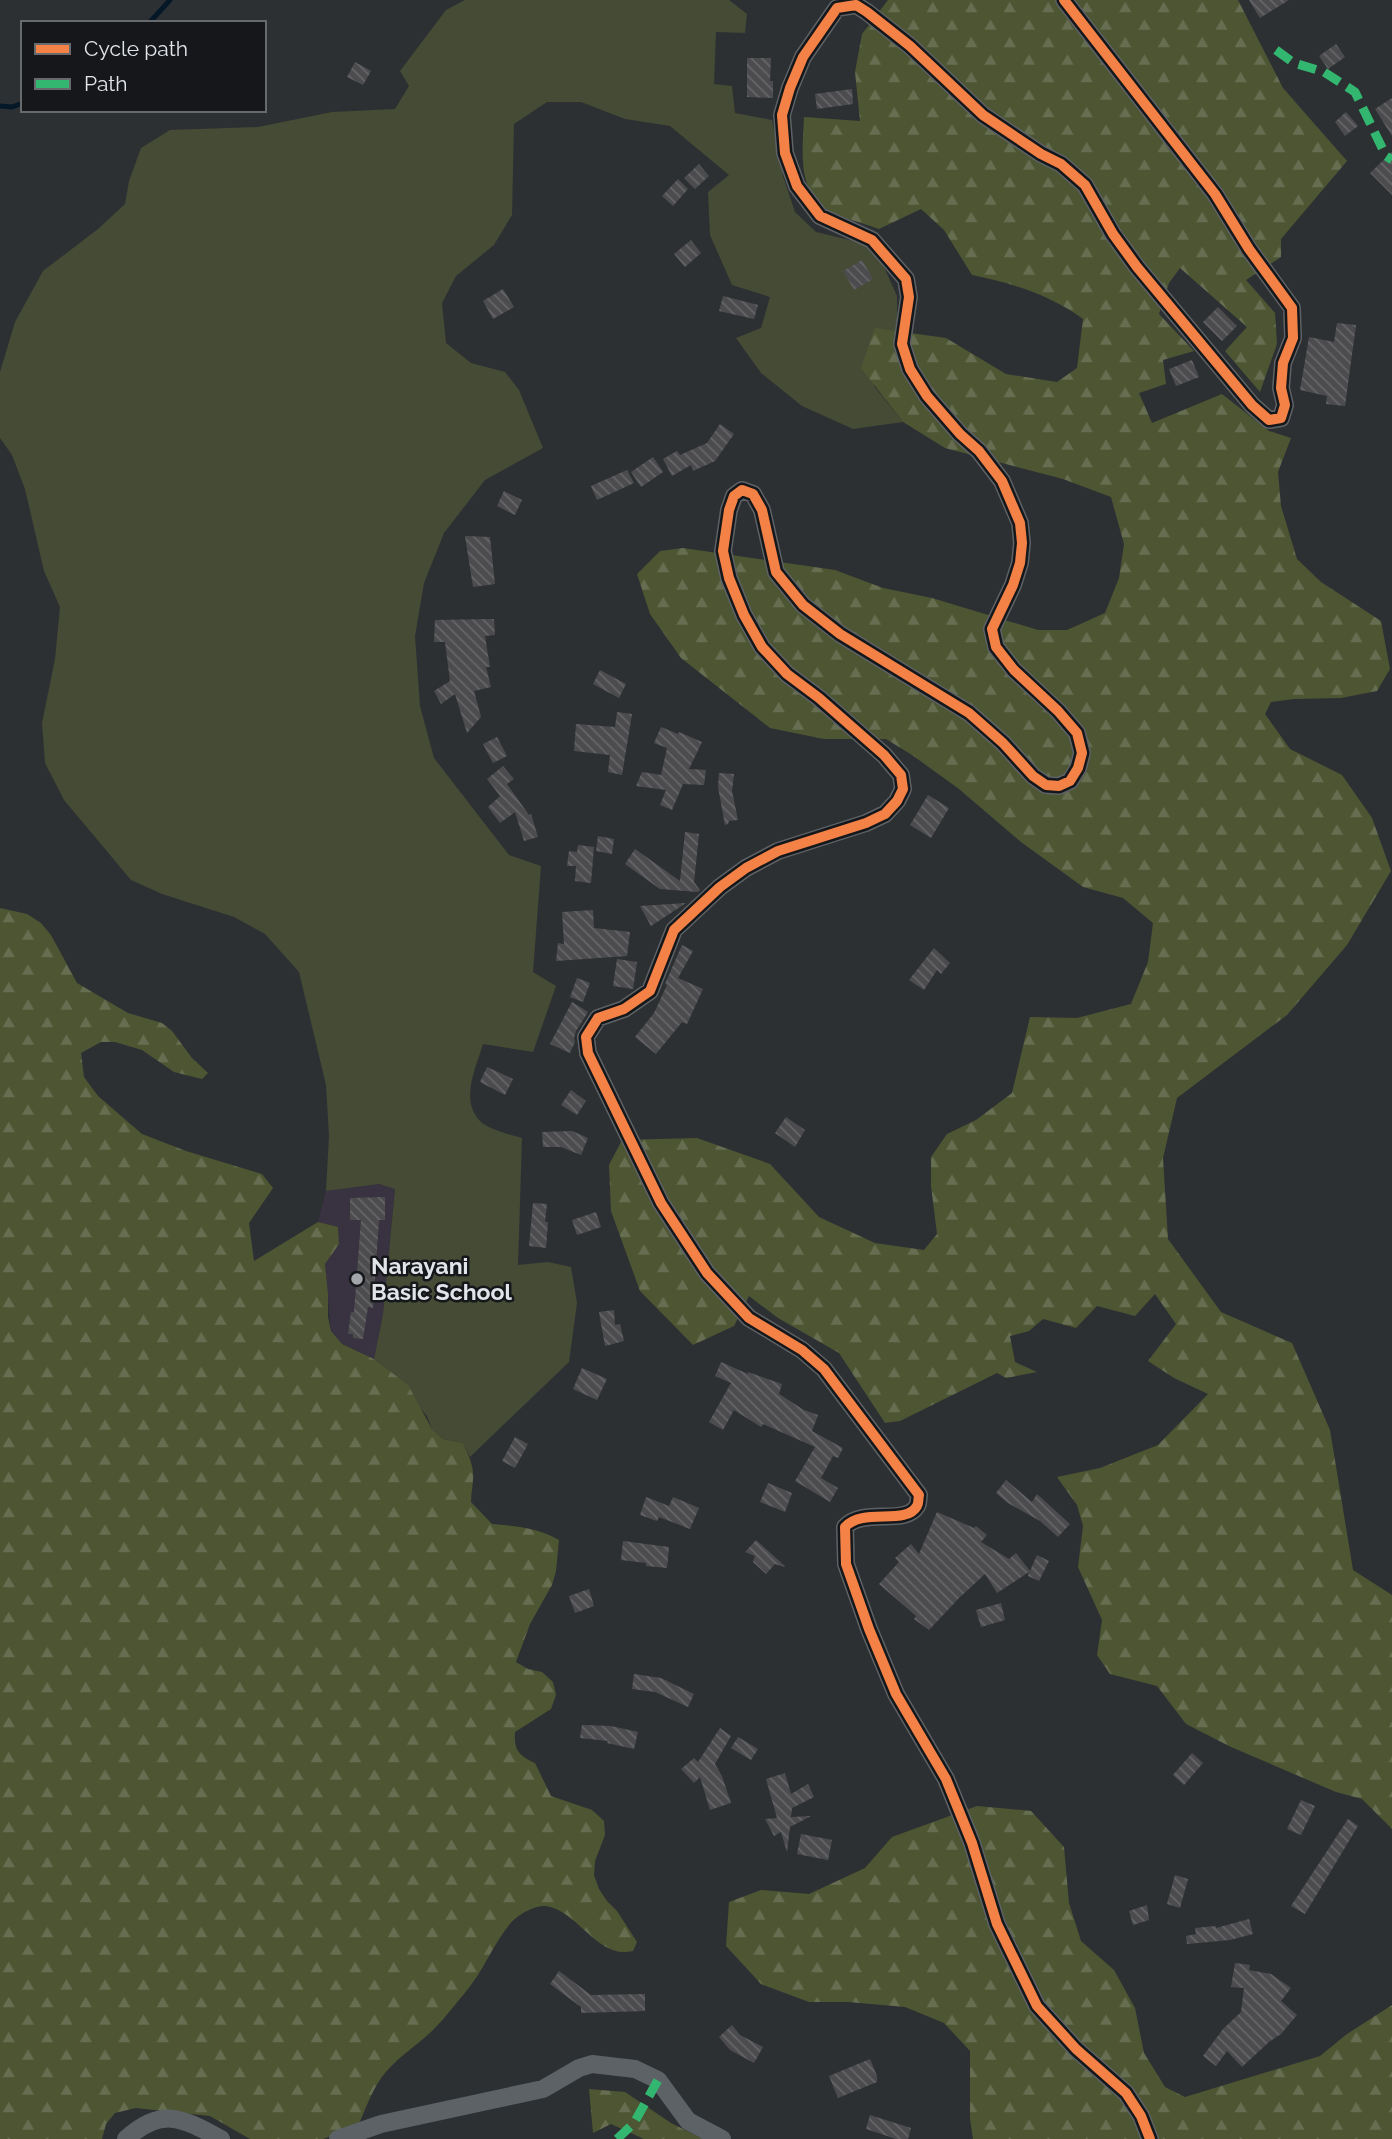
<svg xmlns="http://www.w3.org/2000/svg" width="1392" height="2139" viewBox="0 0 1392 2139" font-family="Raleway,sans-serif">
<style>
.education{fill:#383241}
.grass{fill:#454b35}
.forest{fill:url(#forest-firs)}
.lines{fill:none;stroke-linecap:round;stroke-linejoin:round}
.stream{stroke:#041828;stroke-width:5}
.building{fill:url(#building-back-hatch)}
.tertiary{stroke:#5c6266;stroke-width:18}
.quiet{stroke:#33b770;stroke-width:9;stroke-dasharray:18 9;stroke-linecap:butt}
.cycleway-casing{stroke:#15171a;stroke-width:15}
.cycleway{stroke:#f48246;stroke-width:10}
.poi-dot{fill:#a2a5a9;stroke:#15171a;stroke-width:2.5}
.labels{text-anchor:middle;stroke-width:5;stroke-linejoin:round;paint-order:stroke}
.poi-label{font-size:23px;font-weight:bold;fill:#e1e4e8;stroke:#15171a;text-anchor:start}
</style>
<defs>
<pattern id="forest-firs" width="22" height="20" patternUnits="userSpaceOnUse" patternTransform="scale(1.75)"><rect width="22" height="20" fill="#4d5532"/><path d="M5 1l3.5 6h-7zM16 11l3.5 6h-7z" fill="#666d50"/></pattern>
<pattern id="building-back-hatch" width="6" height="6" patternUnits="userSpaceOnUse" patternTransform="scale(1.75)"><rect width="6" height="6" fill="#4c4c4e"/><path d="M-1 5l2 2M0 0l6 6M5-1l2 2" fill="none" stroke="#666668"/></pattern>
</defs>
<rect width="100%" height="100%" fill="#2d3033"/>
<path class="education" d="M379,1184l16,4 -12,126 -9,45 -32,-15 -11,-13 -6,-67 14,-20 -1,-16 -20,-6 8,-31z"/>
<path class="grass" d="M465,0h264l18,14 -2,19 -29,-1 -2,52 18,2 3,27 37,7 11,56 12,36 21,20 50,12 17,21 14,31v35l-23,55 29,36 -50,7 -51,-23 -41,-33 -25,-35 25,-10 9,-31 -38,-12 -22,-50 -2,-43 21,-17 -59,-49 -45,-7 -44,-17h-34l-33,22 -2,91 -18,30 -38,31 -14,27 4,40 25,20 34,9 14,18 24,58 -58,32 -41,53 -20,50 -9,53 5,70 14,52 75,97 32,11 -8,106 23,14 -23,66 -50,-8c-7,24 -24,57 -2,78 7,7 30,13 41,16l-4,127 30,-3 23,5 6,36 -8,59 -99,95 -7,-14 -20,-4 -11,-10 -5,-13 -42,-49 -11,-8 9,-45 12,-125 -16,-5 -53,7 3,-55 -3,-51 -27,-113 -34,-38 -31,-17 -72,-23 -31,-14 -67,-80 -19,-37 -3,-40 13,-64 5,-52 -16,-36 -19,-82 -13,-34 -12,-17v-66l15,-50 28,-51 55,-42 27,-25 4,-23 12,-33 29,-18 88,-3 74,-15 63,-3 14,-23 -9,-15 46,-61z"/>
<path class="forest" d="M888,0h350l45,88 64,73 -66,78v18l-35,23 29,33 2,31 -17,48 -35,-41 22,-24 -67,-59 -11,15 -10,31 35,37 -31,9 3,24 -27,9 13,30 70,-29 47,37 22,7 -13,34 3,34 16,53 24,23 60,39 9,48 -13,22 -36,7 -47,1 -23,3 -6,12 25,35 52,26 30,43 19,53 -44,74 -60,70 -110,83 -14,60 5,81 53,73 71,31 38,87 23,140 39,25v234l-30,-30 -26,-7 -105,-45 -45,-23 -29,-38 -47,-12 -13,-19 5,-35 -24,-53 5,-41 -6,-21 -20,-28 43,-9 58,-23 50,-51 -34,-16 -26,-17 28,-37 -21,-30 -20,22 -38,-10 -21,22 -33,-9 -14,12 -19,5 5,26 22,10 -31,6 -9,-5 -97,48 -15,2 -46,-70 -61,-35 -29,-22 -15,30 -41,19 -53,-54 -29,-80 -2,-46 13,-25 75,-2 73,26 49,53 56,26 49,7 13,-16 -6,-48v-29l16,-23 29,-14 36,-27 18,-76 47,1 54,-14 17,-42 5,-39 -30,-25 -40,-11 -62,-45 -62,-53 -47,-34 -26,-16h-62l-54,-11 -89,-70 -31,-44 -13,-40 23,-23 23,-3 152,22 48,18 49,10 106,32h29l38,-17 14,-35 5,-34 -13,-47 -48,-18 -118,-31 -42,-26 -42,-54 14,-40 71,10 60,36 51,8 20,-14 6,-49c-33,-24 -71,-36 -111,-44l-28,-45 -23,-21 -42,20c-18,-7 -41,-11 -57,-23 -25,-20 -19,-60 -18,-89l56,4 -5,-49 7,-38z
M0,908l27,6 14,9 10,12 26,48 51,30 34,10 10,8 20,27 16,15 -6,6 -28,-7 -32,-22 -27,-8h-14l-20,11 3,24 14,19 44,38 44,17 76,23 11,14 -24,35 5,38 64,-39 20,5 1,17 -14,20 3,30v23l3,14 11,13 32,15 34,26 24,44 11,10 20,4c4,9 9,19 10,29 1,9 -2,20 -2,30l21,22c24,2 46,4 67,16l-3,31 -4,14 -22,39 -14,38 12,7 14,3 11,10 3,13 -5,14 -36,23c-1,18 3,23 20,31l16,33 41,14 12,11 1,14 -10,26 -1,14 5,14 8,12 10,10 20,31 -4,9c-36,9 -54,-40 -87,-45 -13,-1 -30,10 -37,19 -16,20 -25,44 -41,64 -11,13 -22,28 -35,41 -15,15 -34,26 -48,43 -12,14 -19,35 -27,53l-35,13h-73l-40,-23 -74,-8 -21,5 -9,11 -4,15h-102z
M977,1806l54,5 33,36 5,56 12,38 33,29 21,38 9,45 21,34 20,10 135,-41 27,-22 45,-29v134h-419l-3,-20v-68l-26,-28 -39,-16 -57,-5h-39l-48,-18 -35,-38 3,-44 32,-12 48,4 56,-26 27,-31z
M589,2089l36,3 46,31 32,16h-59l-33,-15 -18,9z"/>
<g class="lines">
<path class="stream" d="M149,23l21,-23
M0,106l12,1 11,-4"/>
</g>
<path class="building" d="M1249,0h40l-29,18z
M1336,44l9,13 -17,12 -9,-13z
M747,58h24l-1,23h3v17l-26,-1z
M355,62l16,9 -8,14 -16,-8z
M852,89l1,15 -36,5 -2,-15z
M1392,98v38l-17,-27z
M1346,112l12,14 -13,10 -10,-14z
M1392,152v43l-22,-22z
M699,164l10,12 -14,13 -11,-11z
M678,179l10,10 -15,17 -11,-10z
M691,240l10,13 -16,14 -11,-13z
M862,260l11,19 -19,11 -11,-19z
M503,289l11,18 -21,12 -10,-18z
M723,296l35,9 -4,14 -35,-8z
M1218,307l19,19 -15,15 -19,-19z
M1337,323l19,2 -11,81 -19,-2 1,-8 -27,-6 9,-53 25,5z
M1192,360l7,17 -23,9 -7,-17z
M720,424l14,10 -19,27 -22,10 -2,-6 -19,11 -9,-17 14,-8 3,4 27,-12z
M653,457l10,15 -22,15 -10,-15z
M627,470l7,13 -37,17 -6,-14z
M504,491l18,9 -7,15 -18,-9z
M465,536l25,1 5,47 -22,3z
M494,619l1,16 -10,1 5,31h-4l5,20 -17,4 7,26 -14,16 -12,-39 -14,10 -7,-13 16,-10 -5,-39h-11l1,-22z
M600,670l26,14 -7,14 -26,-14z
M617,712l15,2 -10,61 -14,-3 2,-17 -36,-4 2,-27 39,3z
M661,727l17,7 1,-2 23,10 -13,27 17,1 -2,15 -21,-1 -11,26 -12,-5 6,-15 -30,-4 6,-14 19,3 6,-27 -13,-5z
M497,737l10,19 -14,7 -10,-19z
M503,766l11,13 -7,5 22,31 2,-1 7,23 -14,4 -9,-29 -15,11 -12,-16 12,-11 -13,-17z
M719,773l15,1 -2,17 6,29 -9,1 -1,3 -3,1 -7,-38z
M928,795l21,13 -18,30 -21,-13z
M685,832l14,2 -5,48 6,8 -2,2 -38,-3 -35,-25 10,-15 45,32z
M598,836l16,3 -2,15 -16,-3z
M578,845l16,2 -3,36 -16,-2 1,-15h-9l2,-15 8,1z
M686,903l-35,23 -11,-20z
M593,910l1,18 36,4 -3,24 -71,5 2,-18 6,1 -2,-32z
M682,945l11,6 -15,27 25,11 -16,35 -5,-2 -26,32 -21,-17 19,-24 13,-28 -2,-1z
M934,948l16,15 -9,11 -4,-4 -13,20 -15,-10z
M617,959l20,3 -4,27 -20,-3z
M577,978l13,5 -7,19 -13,-5z
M572,1002l16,10 -12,19 -2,7 1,4 -5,11 -20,-9z
M487,1067l26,12 -8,16 -25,-13z
M571,1090l15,11 -9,14 -16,-10z
M786,1117l19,13 -10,17 -20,-14z
M572,1131l16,7 -7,17 -20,-8h-18l-1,-15z
M385,1197v23h-6l-6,88 -5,-1 -5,32 -10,-1v-4h-5l3,-22h3l7,-92h-11v-22z
M533,1203l14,1 -2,18h3l-2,26 -17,-2z
M596,1212l5,15 -24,8 -5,-15z
M614,1310l1,15 5,-1 4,17 -19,5 -6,-34z
M721,1362l27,12v-2l34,12 -3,10 25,16 14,5 -6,16 31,17 -5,10 -5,-2 -12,22 17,10 -8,14 -35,-21 20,-34 -52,-23 -2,3 -27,-17 -11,20 -14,-8 22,-39 -16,-7z
M582,1368l25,11 -10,21 -24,-11z
M515,1437l13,7 -13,24 -13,-7z
M1006,1480l26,22 5,-8 33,30 -12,13 -18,-16 -32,-18 -12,-10z
M768,1483l24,10 -7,19 -25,-10z
M646,1497l23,9 4,-9 26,11 -9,21 -31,-12 -2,4 -17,-6z
M937,1512l37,16 2,-2 11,9 -6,7 28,17 7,-6 14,18 7,-16 12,6 -10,20 -11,-5 1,-4 -32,21 -12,-19 -26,24 -30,32 -15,-11 2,-3 -37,-32 20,-22 -4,-4 16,-14 8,10z
M756,1540l29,26 -1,1 -9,-3 -9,10 -13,-12 2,-6 -10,-4z
M623,1541l46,6 -2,21 -21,-2v-3l-25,-3z
M589,1589l5,17 -19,7 -6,-17z
M1001,1603l4,17 -24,7 -5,-17z
M634,1674l27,4 33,16 -6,13 -33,-15 -23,-3z
M582,1725l29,1 27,6 -4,17 -27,-6 1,-2 -28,-3z
M720,1728l11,8 -16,28 7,12 9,27 -21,7 -10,-33 -6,6 -13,-14 13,-11 4,4z
M738,1737l20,12 -7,11 -20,-12z
M1192,1753l11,10 -19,22 -11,-10z
M785,1773l6,21 17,-10 6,13 -22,11 -1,9 20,-1 -21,11 -3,25 -6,-20 -7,4 -9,-17 12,-1 -11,-39z
M1301,1800l14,6 -14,29 -14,-6z
M1348,1819l10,7 -53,88 -14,-8z
M801,1834l31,6 -4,20 -31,-6z
M1175,1875l13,4 -8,29 -13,-4z
M1147,1905l2,15 -16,5 -4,-14z
M1249,1919l4,15 -23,6 -43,4 -1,-8 10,-2 -1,-6 21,-2v2z
M1235,1963l15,2 -1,5 22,4 20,14 -10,13 16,14 -16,19 -12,8 -27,25 -15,-16 -11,15 -13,-10 20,-27 18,-17 3,-24 -13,-1z
M559,1971l32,24 54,-1v17l-64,2v-6l-31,-23z
M732,2025l8,10 23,12 -9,16 -24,-13 -11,-13z
M870,2059l7,17v6l-39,16 -9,-22z
M870,2115l41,13 -3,11h-12l-30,-10z"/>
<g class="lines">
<path class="tertiary" d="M1064,0l151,194 34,55 43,59 1,30 -10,25 -2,25 4,17 -4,13 -12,2 -17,-15 -115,-138 -24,-33 -28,-49 -24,-21 -20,-10 -58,-39 -73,-69 -43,-34 -11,-7 -19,3 -34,49 -13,31 -8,27 3,38 12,33 23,30 52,24 34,39 3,18 -7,47 8,25 17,27 33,38 19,17 23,30 18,42 2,20 -2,20 -7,22 -21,44 4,18 18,23 44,41 19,22 5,20 -4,15 -8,13 -11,5 -13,-1 -13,-9 -30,-33 -34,-30 -129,-79 -37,-29 -27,-33 -14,-62 -9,-16 -11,-4 -8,6 -5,14 -6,41 6,27 15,37 18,32 25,27 32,24 65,57 17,20 2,14 -6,12 -12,13 -19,9 -88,28 -32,17 -26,19 -46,43 -24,61 -26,18 -26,9 -12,19 2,16 73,150 46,70 42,45 53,32 22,19 95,126c-1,4 0,8 -2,11 -11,20 -54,1 -72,21l1,37 23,65 27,65 50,85 26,64 25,81 40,82 39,43 50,44 15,23 9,23
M126,2139c36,-33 56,-21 95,0
M338,2139l43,-15 162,-35 36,-21 13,-4 43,5 23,11 30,41 34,18"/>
<path class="quiet" d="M1276,50l18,13 30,9 31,20 31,64 6,4
M617,2139l17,-16 24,-43"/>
<g class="cycleway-casing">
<path id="cycleway" d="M1064,0l151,194 34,55 43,59 1,30 -10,25 -2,25 4,17 -4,13 -12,2 -17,-15 -115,-138 -24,-33 -28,-49 -24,-21 -20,-10 -58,-39 -73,-69 -43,-34 -11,-7 -19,3 -34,49 -13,31 -8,27 3,38 12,33 23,30 52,24 34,39 3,18 -7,47 8,25 17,27 33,38 19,17 23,30 18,42 2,20 -2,20 -7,22 -21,44 4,18 18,23 44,41 19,22 5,20 -4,15 -8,13 -11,5 -13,-1 -13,-9 -30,-33 -34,-30 -129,-79 -37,-29 -27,-33 -14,-62 -9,-16 -11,-4 -8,6 -5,14 -6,41 6,27 15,37 18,32 25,27 32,24 65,57 17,20 2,14 -6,12 -12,13 -19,9 -88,28 -32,17 -26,19 -46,43 -24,61 -26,18 -26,9 -12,19 2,16 73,150 46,70 42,45 53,32 22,19 95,126c-1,4 0,8 -2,11 -11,20 -54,1 -72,21l1,37 23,65 27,65 50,85 26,64 25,81 40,82 39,43 50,44 15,23 9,23"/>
</g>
<use href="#cycleway" class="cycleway"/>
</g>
<circle class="poi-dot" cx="357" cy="1279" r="7"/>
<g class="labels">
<g class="poi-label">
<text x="371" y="1274">Narayani<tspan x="371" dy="26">Basic School</tspan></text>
</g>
</g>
<rect x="21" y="21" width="245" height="91" fill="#15171a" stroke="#67696c" stroke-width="2"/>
<rect x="35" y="44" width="35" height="10" fill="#f48246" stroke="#67696c" stroke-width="2"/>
<text x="84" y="56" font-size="21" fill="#e1e4e8">Cycle path</text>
<rect x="35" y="79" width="35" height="10" fill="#33b770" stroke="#67696c" stroke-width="2"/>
<text x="84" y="91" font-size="21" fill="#e1e4e8">Path</text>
</svg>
